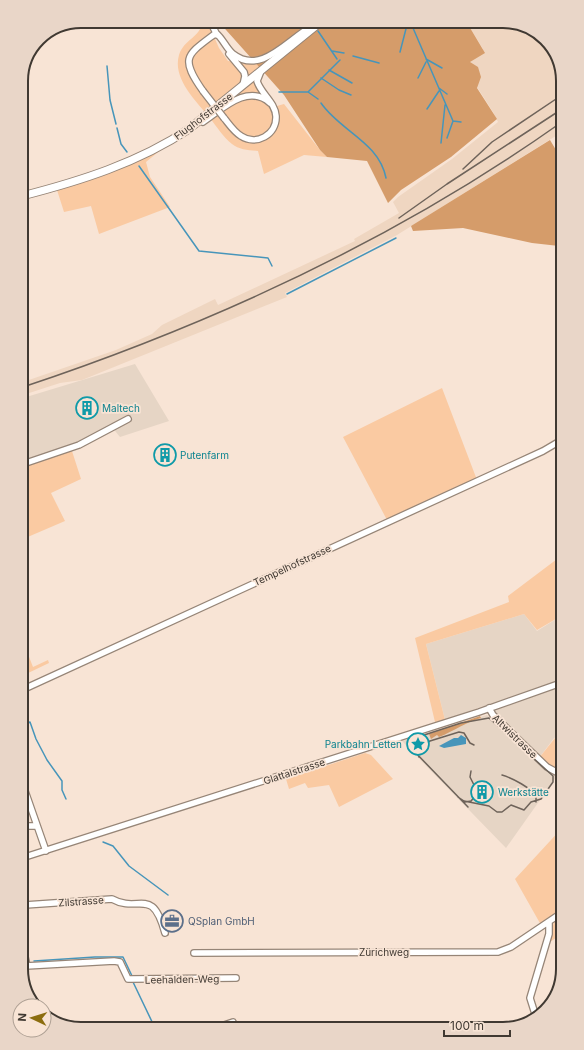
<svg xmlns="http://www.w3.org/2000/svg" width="584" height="1050" viewBox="0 0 584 1050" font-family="Inter,sans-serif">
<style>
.commercial{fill:#e6d5c5}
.built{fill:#efd6c1}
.green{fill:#facaa2}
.forest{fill:#d59c6a}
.water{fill:#4795ba}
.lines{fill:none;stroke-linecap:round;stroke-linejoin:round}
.stream{stroke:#4795ba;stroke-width:1.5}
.minor-casing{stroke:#968577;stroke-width:8}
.major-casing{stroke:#968577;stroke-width:9}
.minor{stroke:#fff;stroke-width:5.5}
.major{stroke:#fff;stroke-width:7}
.rail{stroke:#6e635a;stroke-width:1.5}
.minor-bridge-casing{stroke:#968577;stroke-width:8;stroke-linecap:butt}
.minor-bridge{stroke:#fff;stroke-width:5.5}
.labels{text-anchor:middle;stroke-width:3.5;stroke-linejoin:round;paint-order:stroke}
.street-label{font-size:10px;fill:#403932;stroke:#f8e4d5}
.culture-label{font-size:10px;fill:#0d838f;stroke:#f8e4d5;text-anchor:start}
.service-label{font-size:10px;fill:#4e5e75;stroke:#f8e4d5;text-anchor:start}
.rim{fill:none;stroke:#403932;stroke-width:2}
</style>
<rect width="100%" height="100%" fill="#f8e4d5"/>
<path class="commercial" d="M135,364l34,57 -49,16 -9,-11 -31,17 -57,19v-64z
M524,614l13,17 24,-15 1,120 -8,2 -15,20 -56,-52 -38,14 -19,-76z
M487,715l55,50 15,11 -51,72 -104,-107z"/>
<path class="built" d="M466,21h41l32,12 19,25 1,76 -162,101 -112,58 2,4 -205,83 -22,3 -37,12v-13l93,-32 36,-16 10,-9 53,-26 3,6 137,-64 -1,-2 45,-26 -6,-11 5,-5 54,-38 46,-37 -5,-10 -16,-25 -7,-25 13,-13z"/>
<path class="green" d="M203,21h4l12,27 9,13 20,2 19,-1 -17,14 14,20 6,12 14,-4 36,46 7,7 -23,-2 -40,19 -6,-23c-9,-1 -19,-1 -26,-7 -9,-7 -15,-17 -22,-26 -13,-16 -38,-39 -31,-63 5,-16 21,-17 24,-34z
M163,148l-17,14 4,15 20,30 -71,27 -8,-28 -27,6 -7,-22 45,-14z
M442,388l35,92 -90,40 -44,-83z
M71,448l10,31 -30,14 14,28 -42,18v-52l3,-2 -3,-7v-14z
M561,556v60l-24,14 -13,-16 -98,30 19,76 -10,2 -20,-84 94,-36 -1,-6z
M24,644l9,23 15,-7 1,3 -25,12z
M562,736v33l-3,4 -20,-15 16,-20z
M365,753l6,2 22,24 -54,28 -10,-22 -21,3 -3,-5 -16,6 -3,-10z
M562,828l1,105 -16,11 9,-28 -15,9 -26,-46z"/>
<path class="forest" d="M218,21h248l19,32 -15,9 8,5 3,10 -4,11 20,31 -46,38 -50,33 -13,13 -21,-42 -40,-4 -7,-7 -36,-55z
M550,140l9,15v91l-27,-3 -69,-15 -50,3 -2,-5z
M480,716l1,2c-15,4 -27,13 -42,19l-2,-2 -6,4 -2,-5z"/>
<path class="water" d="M461,735l5,3v6l-22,4 -5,-2 15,-8h4z"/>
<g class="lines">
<path class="stream" d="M410,21l43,100 -6,17
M418,21l7,6
M318,31l19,28
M332,51l12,2
M400,52l8,-31
M353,56l26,7
M426,59l16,9
M107,66l3,34 6,24
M329,70l23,13
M321,78l18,12 12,5
M418,78l8,-16
M439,88l8,6
M279,92h29l10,7
M308,92l32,-32
M321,103c19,28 58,39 65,75
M427,109l12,-18
M453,121l8,1
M117,128l4,16 6,8
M441,143l4,-38
M139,166l60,85 69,7 4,8
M287,294l109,-56
M24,725l6,-3 6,17 11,21 15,21v9l4,9
M103,842l10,4 16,20 39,29
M34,961l61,-4h28l10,21
M133,982l22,46"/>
<g class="minor-casing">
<path id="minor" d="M210,21l7,14
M216,33c7,6 10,15 17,21 28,22 55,-15 78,-27
M229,54l15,18 1,4 -2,9
M203,91c-24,-34 -16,-36 13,-58
M224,118c5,6 10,14 17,18 15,10 36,-1 35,-20 -1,-14 -15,-22 -19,-35l4,-10
M203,122c19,-13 45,-39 67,-19
M23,464l56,-19 49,-26
M24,689l519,-238 17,-10
M489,708l4,7 54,52 15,8
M25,791l21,60
M25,826h12
M25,857l454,-145 82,-29
M25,905l87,-6c27,15 40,-14 53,34
M194,953l304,-1 13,-5 52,-35
M25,957l2,9
M26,966l88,-5 6,1 8,17h2l106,-1
M536,1017l-6,-19 19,-64v-12
M218,1027l15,-5"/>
</g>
<g class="major-casing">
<path id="major" d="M22,196c58,-15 116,-33 167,-67l133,-108"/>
</g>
<use href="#minor" class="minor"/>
<use href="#major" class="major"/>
<path class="rail" d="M463,169l29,-27 67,-45
M399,218l48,-34 112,-73
M23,387c189,-63 372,-147 536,-263
M419,757l-2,-6 3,-5 10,-5 29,-9 5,1 6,10 4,2
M502,775c10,3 30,13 34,22v5
M458,797l6,4 25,5 8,6h5l9,-7 13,5 7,-8 10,-3 12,-17v-6l-64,-58 -28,5 -43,14 -6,7 1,6 55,57
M465,802l6,-1 7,-8 -8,-16 1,-6"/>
<g class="minor-bridge-casing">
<path id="minor-bridge" d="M203,91l21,27"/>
</g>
<use href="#minor-bridge" class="minor-bridge"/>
</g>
<defs>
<g id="building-ring" transform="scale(1.15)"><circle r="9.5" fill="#f8e4d5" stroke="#0f9aa8" stroke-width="1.5"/><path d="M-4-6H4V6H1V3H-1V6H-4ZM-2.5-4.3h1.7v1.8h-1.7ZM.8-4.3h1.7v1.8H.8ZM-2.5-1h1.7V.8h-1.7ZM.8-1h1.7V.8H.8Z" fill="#0f9aa8"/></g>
<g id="sight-ring" transform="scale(1.15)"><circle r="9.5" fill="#f8e4d5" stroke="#0f9aa8" stroke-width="1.5"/><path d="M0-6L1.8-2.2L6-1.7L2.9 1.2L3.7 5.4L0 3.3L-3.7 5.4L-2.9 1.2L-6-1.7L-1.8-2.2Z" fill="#0f9aa8"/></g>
<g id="office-ring" transform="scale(1.15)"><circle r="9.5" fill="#f8e4d5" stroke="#5c6f8a" stroke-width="1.5"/><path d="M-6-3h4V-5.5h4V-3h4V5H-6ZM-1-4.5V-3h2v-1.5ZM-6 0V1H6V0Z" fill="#5c6f8a"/></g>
</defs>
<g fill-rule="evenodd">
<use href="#building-ring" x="87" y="408"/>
<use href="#building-ring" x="165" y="455"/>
<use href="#sight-ring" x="418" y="744"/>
<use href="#building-ring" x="482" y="792"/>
<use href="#office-ring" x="172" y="921"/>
</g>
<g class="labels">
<g class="street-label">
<text transform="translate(203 116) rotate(-37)" y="4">Flughofstrasse</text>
<text transform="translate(292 565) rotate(-25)" y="4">Tempelhofstrasse</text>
<text transform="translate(515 736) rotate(44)" y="4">Altwistrasse</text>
<text transform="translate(294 771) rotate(-18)" y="4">Glattalstrasse</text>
<text transform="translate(81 901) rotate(-4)" y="4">Zilstrasse</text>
<text x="384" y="956">Zürichweg</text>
<text transform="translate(182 979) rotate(-1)" y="4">Leehalden-Weg</text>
</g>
<g class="culture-label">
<text x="102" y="412">Maltech</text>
<text x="180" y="459">Putenfarm</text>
<text x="402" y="748" text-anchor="end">Parkbahn Letten</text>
<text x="498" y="796">Werkstätte</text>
</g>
<g class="service-label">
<text x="188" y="925">QSplan GmbH</text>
</g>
</g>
<path d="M0 0H584V1050H0ZM81 28H503A53 53 0 0 1 556 81V969A53 53 0 0 1 503 1022H81A53 53 0 0 1 28 969V81A53 53 0 0 1 81 28Z" fill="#e9d6c8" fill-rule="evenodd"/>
<path class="rim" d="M81 28H503A53 53 0 0 1 556 81V969A53 53 0 0 1 503 1022H81A53 53 0 0 1 28 969V81A53 53 0 0 1 81 28Z"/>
<g transform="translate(32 1018) rotate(274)"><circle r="19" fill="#f8e4d5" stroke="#aea094"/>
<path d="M0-3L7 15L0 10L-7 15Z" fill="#8c6d0f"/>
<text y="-6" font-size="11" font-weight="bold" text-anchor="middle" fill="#403932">N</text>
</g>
<path d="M444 1030v6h66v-6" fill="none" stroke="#403932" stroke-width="2"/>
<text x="450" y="1030" font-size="12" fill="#403932" stroke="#f8e4d5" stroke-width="3" paint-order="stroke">100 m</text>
</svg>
